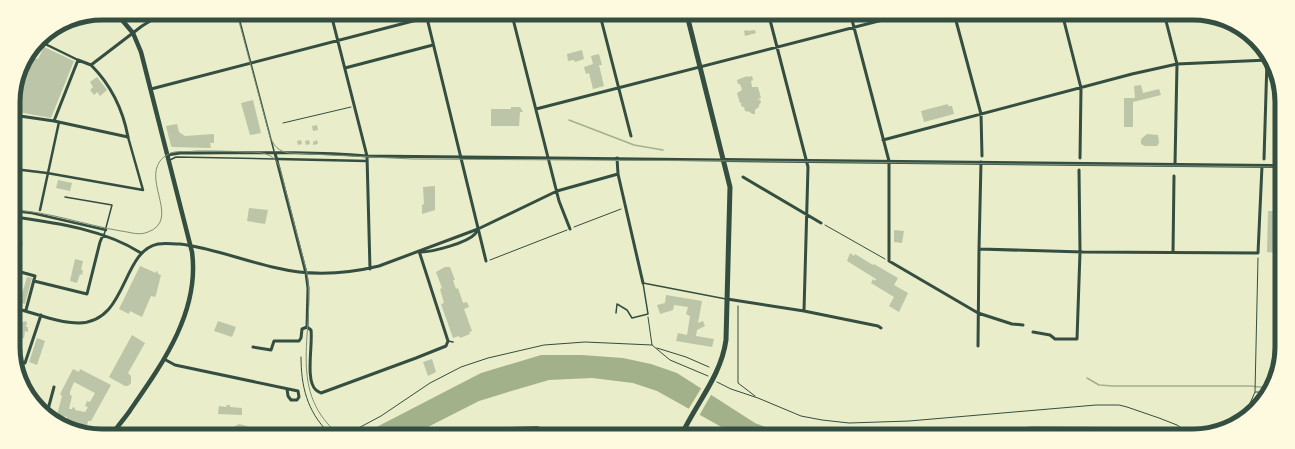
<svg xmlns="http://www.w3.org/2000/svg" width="1295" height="449" viewBox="0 0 1295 449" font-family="Mulish,sans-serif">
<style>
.water{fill:#a3b18a}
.pier{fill:#e9edc9}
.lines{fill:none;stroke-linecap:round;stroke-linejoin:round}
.stream{stroke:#a3b18a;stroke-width:1.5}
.building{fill:#bcc5a7;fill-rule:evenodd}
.path{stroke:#344e41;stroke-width:1}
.service{stroke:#344e41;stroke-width:1.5}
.pedestrian{stroke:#344e41;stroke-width:2.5}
.minor{stroke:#344e41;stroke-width:3}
.tertiary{stroke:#344e41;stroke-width:4}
.secondary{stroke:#344e41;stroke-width:4.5}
.primary{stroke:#344e41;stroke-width:5}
.tram{stroke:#7c8e77;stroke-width:1}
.rim{fill:none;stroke:#344e41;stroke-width:5}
</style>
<rect width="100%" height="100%" fill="#e9edc9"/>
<path class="water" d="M541,355h41l41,3 28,6 26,9 78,50 28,11h-49l-77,-43 -24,-8 -41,-5 -43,2 -44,13 -26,8 -63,32h-51l116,-60z
M1034,426l78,1 29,9 -186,-1z"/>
<path class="pier" d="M702,387l10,6 -13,23 -11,-6z"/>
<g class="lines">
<path class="stream" d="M569,120l65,25 29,5
M1087,378l12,7 14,1h138l17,2"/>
</g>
<path class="building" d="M747,30v1l8,-1 1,3 -11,3 -1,-5z
M44,47l30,14 -23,57 -38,-7v-15l9,-33 6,-8 10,4z
M582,50l2,9 -9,3 -1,-2 -6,1 -1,-7z
M599,54l3,11h-3l5,21 -11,3 -4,-16 -3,1 -2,-7 9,-3 -2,-8z
M747,76v1l5,-1 1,4 -2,1 1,6h6l3,11 -3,1 2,1 1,2 -2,3v2l-4,3v4h-3l-2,-2 -5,-1 -1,-4h-2l-1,-3 1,-1h-2l-3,-10 5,-3 -2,-6h-2l-1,-4z
M97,77l10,13 -7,6 -3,-4 -3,3 -4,-5 3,-3 -3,-5z
M1141,85l2,8 16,-4 2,6 -28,7v25h-9v-29h11l-1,-12z
M253,100l8,33 -11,2 -9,-32z
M948,104v2h4l2,8 -30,8 -3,-11z
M511,107h9l3,5h-3l-1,14h-28v-17h20z
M177,124l2,8 6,4 29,-2v9h-4l1,5 -38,-1 -2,-1 -5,-20z
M317,125l1,5 -5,1 -1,-5z
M1147,134l11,1 1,8 -2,3h-12l-4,-2v-5z
M301,140l1,4 -4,1 -1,-4z
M309,140l1,4 -4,1 -1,-4z
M317,140l1,4 -5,1v-3z
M58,180l14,3 -2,8 -14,-3z
M435,186v24l-13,4v-9l2,-1 -1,-17z
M249,208l19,2 -3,14 -18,-3z
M1268,211h10v10h1v5h-2v8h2v5h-2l-1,9h2v5l-11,-1z
M894,230l10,1 -2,12 -8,-1z
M18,239l5,3 -4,16 3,1 -2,8 -3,-1 -1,4h-2v-30l3,1z
M850,253l4,3 1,-2 18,11 1,-1 24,14 -4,7 14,8 -9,19 -10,-6 5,-9 -23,-14 2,-4 2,2 1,-2 -29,-18z
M75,259l8,2 -2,9h2l-1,5 -2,-1 -3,9 -7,-2z
M140,266l16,7v-2l2,1v2l3,1 -5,20 -1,2 -4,-1 -9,21 -12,-6 -1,3 -10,-5z
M445,267h5l5,13h-2l3,9 2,-1 5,15 4,-1 2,5 -5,2 8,22 -3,1 1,2 -10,4 -1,-2 -6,2 -12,-34 3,-1 -4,-14 2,-1 -6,-16z
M27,277l5,1 -7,26 -11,-3v-10l8,3z
M666,295l36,6 -4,22 5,-2 2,5 -8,4 -1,6 18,3 -2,8 -36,-6 2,-8 9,2 3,-19 -4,-2 2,-7 -14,-2 -1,5 -13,4 -3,-9 8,-2z
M15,315l4,1 -1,5 5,1 3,-1 1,2 -1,4h2v5l-3,-1 -1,7 -4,1 -3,9 -2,-1z
M218,321l18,6 -4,10 -18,-6z
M132,335l13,8 -17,30 3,3v7l-3,3h-3l-16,-9z
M37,338l8,3 -8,24 -8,-3z
M432,359l4,13 -8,4 -5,-14z
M73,369l6,3 1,-3 31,16 -20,36h-3l-1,6 -21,-4 1,-6 -10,-2 5,-19 -2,-2zM74,382l21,11 -5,9 -3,-1 -2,5 3,1 -3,5 -10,-2v-2l-2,-1 -1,2h-3l3,-13 -2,-1v-3z
M227,405h3v2l12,1v7l-24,-1 1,-8 7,1z
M239,424l8,2 2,6h-17l3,-6z"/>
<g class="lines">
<path class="path" d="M283,123l68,-16
M825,225l60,34
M574,227l47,-18
M490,260l77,-30
M738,306v77l17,13
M648,317l4,28 18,15 38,16
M657,348l29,9 23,10
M301,357c0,29 6,54 27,75
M717,382l14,7 27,9 43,18 21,4 27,3 60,-2 187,-16h23l8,2 32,11 18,7 17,11
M1255,392l3,-134
M1243,419l12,-27h10
M351,432l30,-16 49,-33 31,-16 27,-9 56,-13 41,-3 67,3"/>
<path class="service" d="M238,14l36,137
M170,160l6,-3 99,2
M65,197l47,8 -8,30
M616,313l1,-9 10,6 5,8 16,-4 -5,-31 83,16
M448,341l5,1
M496,433l4,-5 38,-1 5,3 2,3"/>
<path class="pedestrian" d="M39,41l39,19
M278,159l89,2
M14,169l33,4 96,17 -15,-53
M40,210l19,-88
M14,211l18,2 74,17"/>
<path class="minor" d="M331,14l36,142 3,113
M426,14l60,247
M512,15l47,186 11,28
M600,15l31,121
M769,16l39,151 -4,144
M851,16l38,145v100l89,52 34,11 11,1
M332,17l13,-3
M955,17l26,97 1,42
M1063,17l18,71 -1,70
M1165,17l12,47 -2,100
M345,68l88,-23
M151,89l289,-75
M536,109l362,-93
M13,115l41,6 74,16c-5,-27 -17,-52 -37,-72
M54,121l24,-61 13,5 51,-39 21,-13
M883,140l249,-66 45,-10 91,-4
M275,153l31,120 2,15 -1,39
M167,155l13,-2c63,0 125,-2 187,3l356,4
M617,158l1,16 25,109
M1264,159l3,-99
M743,177l78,46
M15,217c43,6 90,13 126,36
M979,249l104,3 175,1 4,-87
M421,252c11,0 46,-9 54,-18 1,-1 2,-4 3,-5
M1173,253l1,-77
M17,271l18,5 -9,34
M34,281l53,13 13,-52 3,-7
M727,299l77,12 74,15 3,2
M14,308c22,5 43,15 65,15 49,-1 42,-72 79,-79 8,-1 14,0 22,0 33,4 64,17 97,24 33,8 69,6 102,-2l99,-37 79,-38 61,-17
M307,327l4,3c2,14 -6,51 5,60 1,1 3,2 5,3l95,-35 30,-12 2,-5 -29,-90
M1033,332l17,3 5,4h22l3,-87 -1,-82
M978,346l1,-97 2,-87
M253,347l18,3 3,-9h25l2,-3 1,-9 5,-2
M164,359l11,6 123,26 1,6 -2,3h-6l-3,-4 -1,-7
M15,360l10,3 16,-48
M47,413l7,-26
M312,432l3,-3"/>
<path class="tertiary" d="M724,160l556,6"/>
<path class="secondary" d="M114,432c5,-8 12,-15 17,-23 32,-46 69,-98 61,-157l-51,-200 -8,-19 -17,-20"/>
<path class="primary" d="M682,434c15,-32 39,-58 44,-94l4,-153 -43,-172"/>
<path class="tram" d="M237,14l33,123c4,9 8,14 19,16l123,6 337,2 531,6
M14,210c36,2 71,15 107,21 9,1 18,5 27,1 32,-12 -4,-49 12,-71 4,-5 9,-8 15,-9 7,-1 15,0 22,-1 16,0 32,0 48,1 15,0 29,0 35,16l27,105c9,56 -21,115 29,159"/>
</g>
<path d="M0 0H1295V449H0ZM102 20H1193A82 82 0 0 1 1275 102V347A82 82 0 0 1 1193 429H102A82 82 0 0 1 20 347V102A82 82 0 0 1 102 20Z" fill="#fefae0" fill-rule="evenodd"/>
<path class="rim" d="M102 20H1193A82 82 0 0 1 1275 102V347A82 82 0 0 1 1193 429H102A82 82 0 0 1 20 347V102A82 82 0 0 1 102 20Z"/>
</svg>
